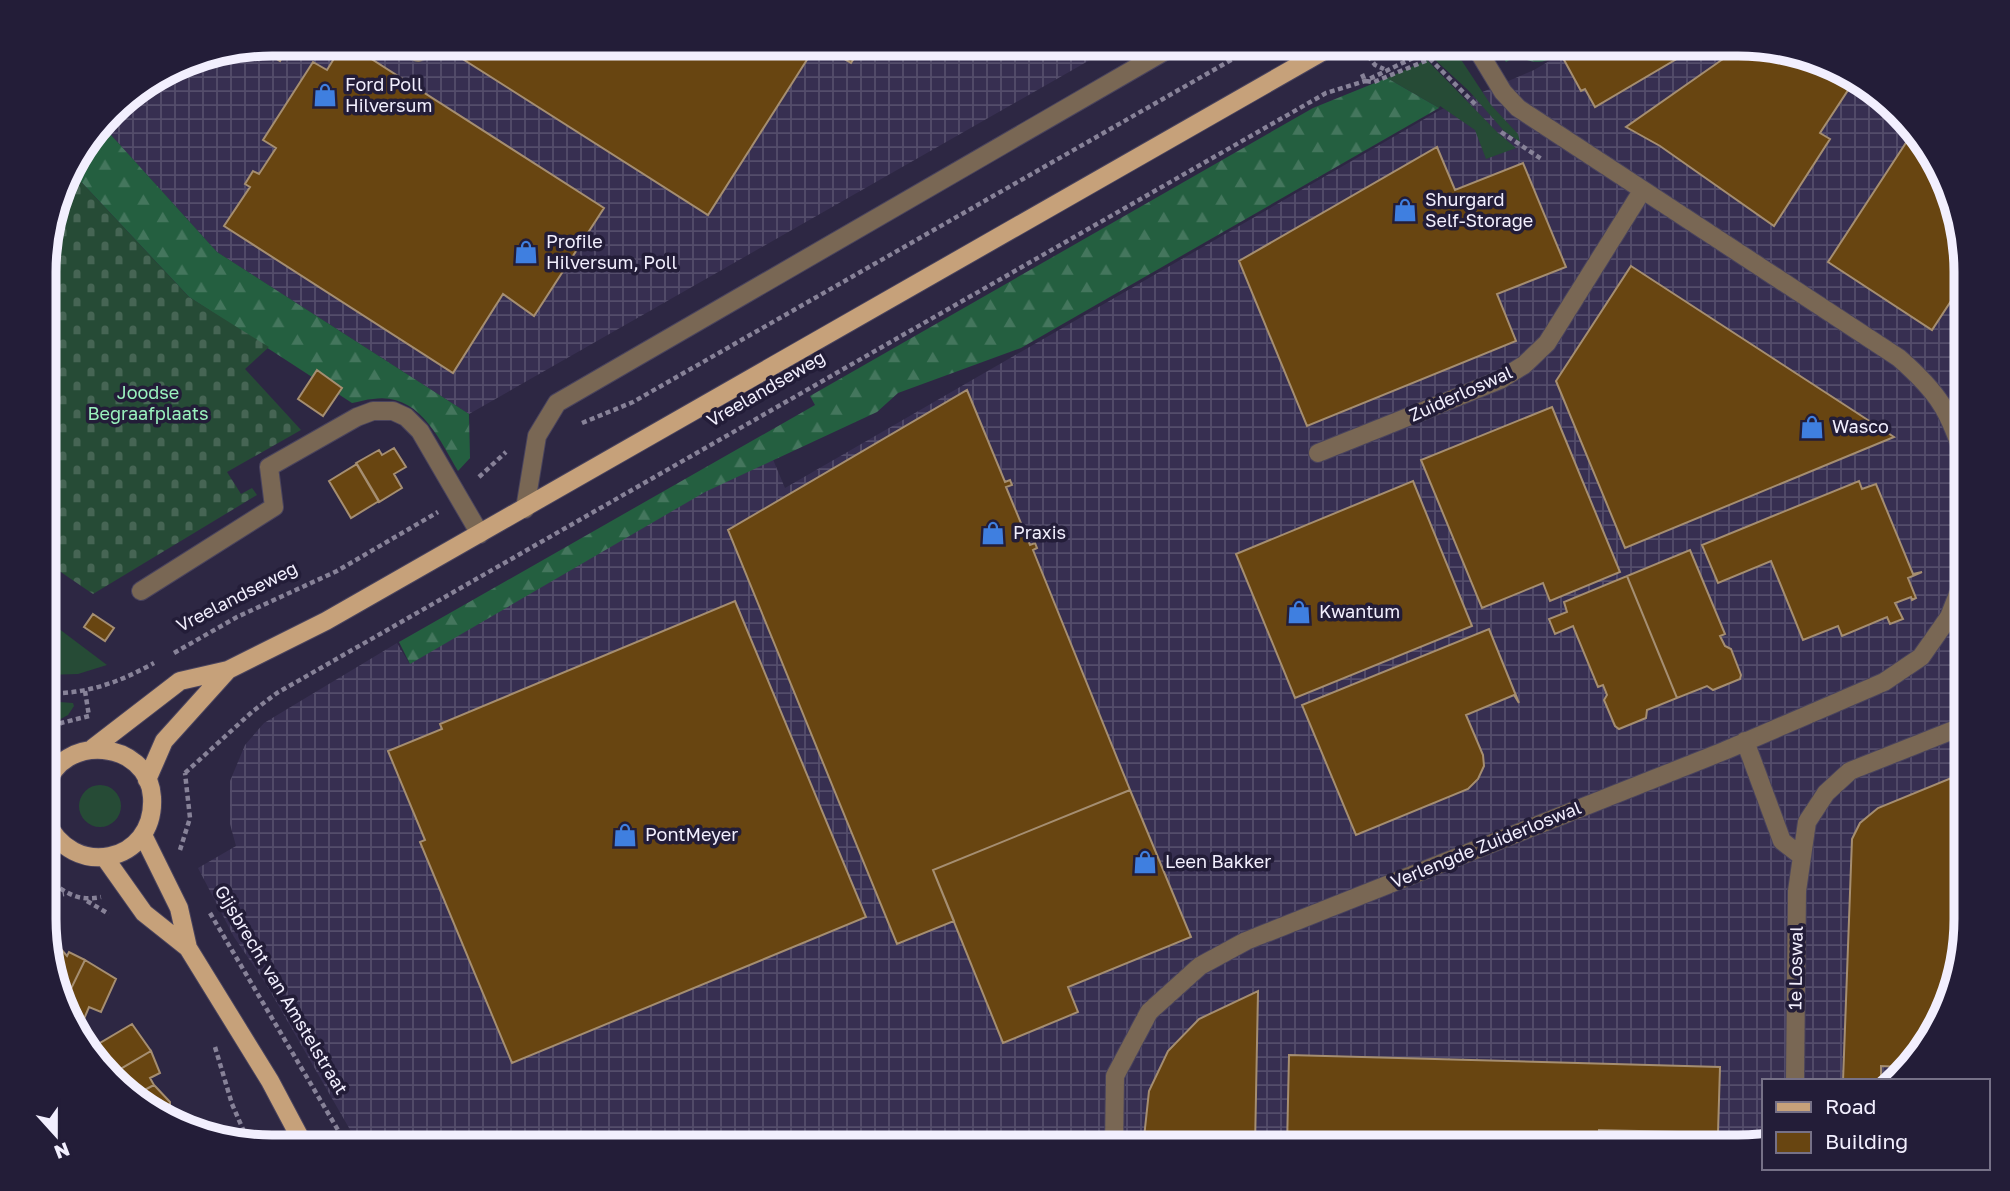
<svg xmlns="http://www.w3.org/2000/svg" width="2010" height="1191" viewBox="0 0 2010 1191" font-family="'Golos Text',sans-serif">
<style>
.industrial{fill:url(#industrial-grid)}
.grass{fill:#264b36}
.forest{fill:url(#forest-firs)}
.cemetery{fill:url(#cemetery-stones)}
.building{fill:#684511;stroke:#a58e71;stroke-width:2}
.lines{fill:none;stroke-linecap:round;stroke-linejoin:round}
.service-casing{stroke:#49435d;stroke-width:20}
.minor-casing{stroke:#49435d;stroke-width:20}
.primary-casing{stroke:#49435d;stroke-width:20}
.path{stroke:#878298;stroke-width:4.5;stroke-dasharray:5 3.5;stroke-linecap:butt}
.service{stroke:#796754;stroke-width:18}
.minor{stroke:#796754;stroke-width:18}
.primary{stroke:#c6a17a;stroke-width:18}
.labels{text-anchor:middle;stroke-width:7;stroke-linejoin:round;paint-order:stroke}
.poi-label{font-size:18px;fill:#f2effe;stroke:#231d38;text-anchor:start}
.street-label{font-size:18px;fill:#f2effe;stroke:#231d38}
.park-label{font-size:18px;fill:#9af2be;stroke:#231d38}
.rim{fill:none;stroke:#f2effe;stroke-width:9}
</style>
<defs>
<pattern id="industrial-grid" width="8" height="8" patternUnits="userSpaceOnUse" patternTransform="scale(1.75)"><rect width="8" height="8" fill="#372f51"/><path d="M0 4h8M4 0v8" fill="none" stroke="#544d6b"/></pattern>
<pattern id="forest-firs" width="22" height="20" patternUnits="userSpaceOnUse" patternTransform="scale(1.75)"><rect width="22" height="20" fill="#245f40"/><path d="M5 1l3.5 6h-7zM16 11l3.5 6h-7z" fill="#44765d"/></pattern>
<pattern id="cemetery-stones" width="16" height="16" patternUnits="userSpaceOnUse" patternTransform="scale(1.75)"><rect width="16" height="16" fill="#264b36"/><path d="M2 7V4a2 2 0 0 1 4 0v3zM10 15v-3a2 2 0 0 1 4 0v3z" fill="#466554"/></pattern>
</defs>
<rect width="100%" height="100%" fill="#2d2743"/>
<path class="industrial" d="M272,44h846l-649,370 -252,-162 -115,-127 19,-24 64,-40z
M1578,44h161l114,31 75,70 38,111v678l-31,100 -47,47h-125v63l-10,3h-1393l-94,-163 -32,-47 -36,-69 38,-22 -6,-22v-43l15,-36 19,-22 133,-80 12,20 360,-213 16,38 655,-378 94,-40z"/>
<path class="grass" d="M1447,54l15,7 29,44 27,29 2,8 -16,-11 -35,-40 -37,-34z
M1427,60l71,73 18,15 -30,11 -11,-29 -35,-24 -1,2 -52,-30z
M46,619l61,46 -29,9 -32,1z
M46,701l27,2 1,3 -6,9 -22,12z
M79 806a21 21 0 1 1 42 0a21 21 0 1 1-42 0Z"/>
<path class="forest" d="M1495,44h81c-24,14 -32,25 -59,12l-11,6z
M1387,78l52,30 -418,240 -123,45 -21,19 -172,80 -295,172 -11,-22 416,-237 -5,-9 503,-288z
M102,125l115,127 252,162 1,44 -12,13c-19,-32 -39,-79 -85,-72 -7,0 -14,3 -21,4l-163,-106 -120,-128z"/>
<path class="cemetery" d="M69,169l120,128 80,50 -24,22 56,61 -74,42 14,22 11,-6 5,7 -164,99 -47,-32v-320z"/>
<path class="building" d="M272,44h18l-10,17 -22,-14z
M343,44h5l256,164 -70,108 -31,-22 -50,79 -229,-147 26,-39 -5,-3 8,-13 6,3 17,-26 -13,-8 50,-78 14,8z
M439,44h378l-109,171z
M819,44h68l-10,15 -17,-10 -9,14z
M1576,44h126l-107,63 -10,-18 -4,2 -18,-33 3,-2 -3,-4z
M1743,45l113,33 -36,55 10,6 -56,87 -114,-80 -34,-19z
M1913,132l15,13 38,111v22l-34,52 -104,-68z
M1437,147l18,43 68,-27 43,104 -69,27 19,47 -209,85 -68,-165z
M1631,266l263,171 -269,111 -69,-167z
M317,370l25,18 -19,28 -25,-17z
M967,390l38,92 5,-2 2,5 -6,2 24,58 5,-2 2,5 -4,2 97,240 -197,80 21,51 -57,23 -169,-414z
M1552,407l68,165 -70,29 -7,-18 -61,25 -61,-148z
M394,448l12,19 -12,7 8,14 -23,14 -23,-39 23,-13 3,5z
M357,464l22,37 -28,17 -22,-37z
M1413,481l59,145 -177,72 -59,-144z
M1859,481l3,8 14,-5 37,90 9,-2 -14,6 8,20 -4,2 -1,-3 -16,6 8,16 -13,5 -3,-7 -45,19 -4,-10 -35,14 -32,-79 -53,22 -16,-38z
M1690,550l35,84 -5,2 5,10 6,3 10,26 -1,4 -27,11 -6,-4 -30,12 -50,-122z
M1627,576l50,122 -30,12 -1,8 -27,11 -4,-3 -11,-26 3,-5 -4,-10 -5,2 -25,-61 -18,8 -6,-15 18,-7 -3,-10z
M46,580l10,10 -10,10z
M735,601l131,316 -354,146 -92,-221 5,-2 -37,-89 54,-22 -2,-5z
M93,614l21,14 -9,13 -21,-14z
M1489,629l30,74 -5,-8 -48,20 17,40 1,11 -6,13 -10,10 -112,46 -54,-130z
M1966,772v162l-31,100 -33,33 -21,-1v15h-38l9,-242 8,-16 18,-15z
M1130,790l61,147 -123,50 10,25 -75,31 -70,-173z
M49,948l10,5 2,-4 6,7 2,-4 16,8 -20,41 -18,-49z
M85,960l31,19 -15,33 -12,-5 -5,12 -5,-2 -3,5 -3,-1 -8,-20z
M1258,991l-3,156h-112l6,-56 19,-40 31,-32z
M132,1024l19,27 -39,23 -30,-28 -1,-4 12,-7 5,9z
M151,1051l9,22 -10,5 4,7 -19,10 -23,-21z
M1289,1055l431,12 -2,66 -119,-3v17h-312z
M154,1085l16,17v9l-13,5 -22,-21z
M170,1111l5,8 6,4 -24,-7z
M1599,1130l119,3v14h-119z"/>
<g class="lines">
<g class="service-casing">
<path id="service" d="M404,44l14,9
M141,591l133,-84 -5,-40 88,-50 16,-6h20l13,6 14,14 60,103"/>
</g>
<g class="minor-casing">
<path id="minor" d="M1474,44l29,48 15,16 381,250c41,36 50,53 67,104
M1318,453l182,-73 24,-15 23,-22 95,-152
M525,509l12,-73 20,-33 620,-359
M1745,741l37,100 18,14
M1795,1081l2,-190 10,-69 19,-29 24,-22 116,-46
M1114,1147l1,-71 34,-64 51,-46 46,-25 478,-190 160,-69 37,-25 28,-40 17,-43"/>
</g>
<g class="primary-casing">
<path id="primary" d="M93,748l87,-67 48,-11 98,-49 1010,-577
M147,780l17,-39 64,-71
M46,787c15,-54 102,-48 106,10 4,67 -81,83 -106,23
M143,835l36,73 9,40 82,133 35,66
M105,858l39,55 44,35"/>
</g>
<path class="path" d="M1363,49l12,16 9,4
M1362,74l3,7 9,1 56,-23 46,46
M1501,132l42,28
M582,423l51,-21 626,-358
M479,477l27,-25
M174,653l63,-36 100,-46 101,-59
M85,691l4,25
M46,693c39,2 74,-11 108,-30
M46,734l15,-11 28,-7
M185,773l68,-62 24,-18 1049,-600 39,-12 77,-37
M180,850l10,-32 -5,-45
M46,879c20,13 30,23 55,18
M46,897l18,-3
M87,901l22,13
M210,913l138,234
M215,1047l17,57 16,37"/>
<use href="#service" class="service"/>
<use href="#minor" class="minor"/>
<use href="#primary" class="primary"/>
</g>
<defs>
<g id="shop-bare" transform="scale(1.89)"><path d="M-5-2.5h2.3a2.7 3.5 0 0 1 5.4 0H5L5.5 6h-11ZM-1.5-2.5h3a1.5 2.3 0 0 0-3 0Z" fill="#3f7fe0" stroke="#231d38" stroke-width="2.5" paint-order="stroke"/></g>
</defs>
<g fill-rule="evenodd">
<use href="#shop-bare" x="325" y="95"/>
<use href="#shop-bare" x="1405" y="210"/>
<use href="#shop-bare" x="526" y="252"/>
<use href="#shop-bare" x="1812" y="427"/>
<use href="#shop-bare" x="993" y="533"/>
<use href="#shop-bare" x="1299" y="612"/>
<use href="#shop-bare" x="625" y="835"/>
<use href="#shop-bare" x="1145" y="862"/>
</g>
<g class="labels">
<g class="poi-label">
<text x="345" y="91">Ford Poll<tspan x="345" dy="21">Hilversum</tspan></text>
<text x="1425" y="206">Shurgard<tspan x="1425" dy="21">Self-Storage</tspan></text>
<text x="546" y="248">Profile<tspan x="546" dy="21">Hilversum, Poll</tspan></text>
<text x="1832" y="433">Wasco</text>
<text x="1013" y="539">Praxis</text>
<text x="1319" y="618">Kwantum</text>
<text x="645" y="841">PontMeyer</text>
<text x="1165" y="868">Leen Bakker</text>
</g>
<g class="street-label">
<text transform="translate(766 389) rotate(-30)" y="6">Vreelandseweg</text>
<text transform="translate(1461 394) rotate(-24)" y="6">Zuiderloswal</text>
<text transform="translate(237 597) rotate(-27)" y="6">Vreelandseweg</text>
<text transform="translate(1486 845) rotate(-22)" y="6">Verlengde Zuiderloswal</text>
<text transform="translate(1796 968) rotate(-89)" y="6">1e Loswal</text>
<text transform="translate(281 990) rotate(59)" y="6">Gijsbrecht van Amstelstraat</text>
</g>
<g class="park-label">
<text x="148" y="399">Joodse<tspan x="148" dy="21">Begraafplaats</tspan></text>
</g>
</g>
<path d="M0 0H2010V1191H0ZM272 56H1738A216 216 0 0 1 1954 272V919A216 216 0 0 1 1738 1135H272A216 216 0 0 1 56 919V272A216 216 0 0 1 272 56Z" fill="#231d38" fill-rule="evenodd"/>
<path class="rim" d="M272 56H1738A216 216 0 0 1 1954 272V919A216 216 0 0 1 1738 1135H272A216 216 0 0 1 56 919V272A216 216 0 0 1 272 56Z"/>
<rect x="1762" y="1079" width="228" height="91" fill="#231d38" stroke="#767187" stroke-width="2"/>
<rect x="1776" y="1102" width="35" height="10" fill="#c6a17a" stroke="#767187" stroke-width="2"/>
<text x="1825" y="1114" font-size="21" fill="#f2effe">Road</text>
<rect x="1776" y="1132" width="35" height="21" fill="#684511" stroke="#767187" stroke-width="2"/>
<text x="1825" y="1149" font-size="21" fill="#f2effe">Building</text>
<g transform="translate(56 1135) rotate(159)" stroke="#231d38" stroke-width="5" paint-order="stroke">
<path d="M0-5L12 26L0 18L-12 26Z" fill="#f2effe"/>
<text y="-10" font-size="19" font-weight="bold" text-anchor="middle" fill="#f2effe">N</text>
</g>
</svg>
